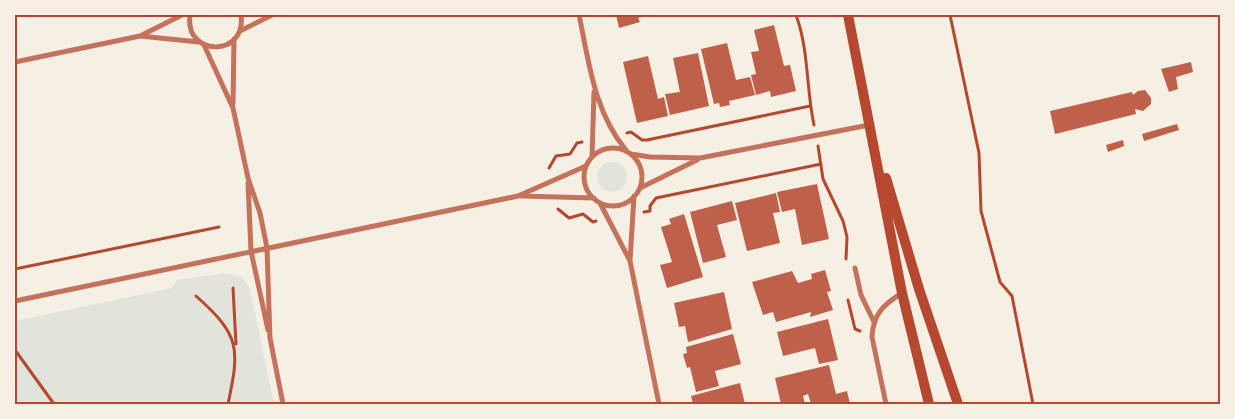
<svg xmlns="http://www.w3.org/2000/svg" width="1235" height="419" viewBox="0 0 1235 419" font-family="Lato,sans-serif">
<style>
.green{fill:#e2e4dc}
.building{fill:#bf614a}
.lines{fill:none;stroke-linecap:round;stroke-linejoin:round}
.path{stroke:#b5482f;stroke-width:3}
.minor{stroke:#c5725c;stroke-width:5}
.secondary{stroke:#b5482f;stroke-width:10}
.neatline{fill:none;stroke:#b5482f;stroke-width:2}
</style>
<rect width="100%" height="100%" fill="#f6efe4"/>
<path class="green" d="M597 177a15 15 0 1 1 30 0a15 15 0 1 1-30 0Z
M225,273l18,5 7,11 24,115h-259v-83l157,-33 5,-8z"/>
<path class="building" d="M616,15h30v1l-8,2 2,4 -21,6z
M774,25l10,41 6,-1 6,26 -25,6 -1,-6 -14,4 -5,-20 5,-1 -5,-22 8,-1 -5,-21z
M727,43l9,37 14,-3 5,18 -26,6 1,4 -10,2 -1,-4 -5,1 -13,-55z
M698,53l11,53 -39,9 -5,-21 15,-2 -7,-34z
M648,56l10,43 6,-2 4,19 -31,7 -14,-61z
M1191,62l2,10 -17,5 2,12 -9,3 -8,-23z
M1145,90l6,8v6l-8,7 -8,-2 1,5 -81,20 -5,-23 82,-19 1,3 5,-4z
M1177,124l2,6 -35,11 -2,-7z
M1123,140l1,6 -16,6 -2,-7z
M817,184l12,55 -27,6 -7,-36 -13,3 -5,-20z
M776,193l4,19 -7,1 7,30 -33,8 -12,-48z
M732,201l5,19 -20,5 9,32 -23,6 -13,-51z
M684,214l19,63 -36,11 -7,-23 12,-3 -11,-35 10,-3 -2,-5z
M825,270l6,21 -4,1 6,18 -23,7 1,-5 -35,10 -3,-10 -10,3 -11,-33 40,-11 6,12 14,-4 -1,-5z
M724,292l8,37 -44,13 -3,-16 -6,1 -5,-24z
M828,319l10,41 -19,4 -4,-16 -32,8 -6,-24z
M733,334l8,30 -26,7 4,15 -23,6 -6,-25 -3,1 -4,-14 4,-1 -1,-6z
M829,365l7,29 11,-3 3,13h-39l-3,-10 -5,2 2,8h-24l-6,-26z
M740,383l5,21h-52l-2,-8z"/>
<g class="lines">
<path class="path" d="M796,15c13,35 10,73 18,110
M950,15l29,138 2,58 19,71 12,14 21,108
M627,133l4,-1 11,8h5l163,-34
M818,146l5,33 20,42 4,16 -1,22
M549,168l7,-12 14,-2 7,-11 5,-1
M558,209l11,9 14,-4 10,8 3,-1
M644,212l6,-1v-5l6,-8 165,-34
M15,269l204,-42
M233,288l3,56
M196,296c44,39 44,52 32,108
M848,300l7,29 5,2
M15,350l39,54"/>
<path class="minor" d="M190,15c-6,42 57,43 51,0
M579,15c10,47 15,97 47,135
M240,31l32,-16
M140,36l59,6
M204,45l29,63 15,70 12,35 7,35 3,91
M15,62l125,-26 42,-21
M233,104l1,-65
M584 177a29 29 0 1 1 58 0a29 29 0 1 1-58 0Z
M631,154l19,3 50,1 169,-33
M592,157l2,-65
M248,183l3,68 17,79
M640,188l57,-28
M521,196l73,2
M634,196l-4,65 29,143
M600,203l29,56
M855,268l6,27 13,27
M15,301l503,-105 68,-30
M270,338l13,66
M886,404l-14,-67c1,-23 12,-33 30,-44"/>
<path class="secondary" d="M848,15l54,278 27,111
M886,178l33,111 39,115"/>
</g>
<rect width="1235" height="419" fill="none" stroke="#f6efe4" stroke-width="32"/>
<rect x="16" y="16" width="1203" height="387" class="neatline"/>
</svg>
